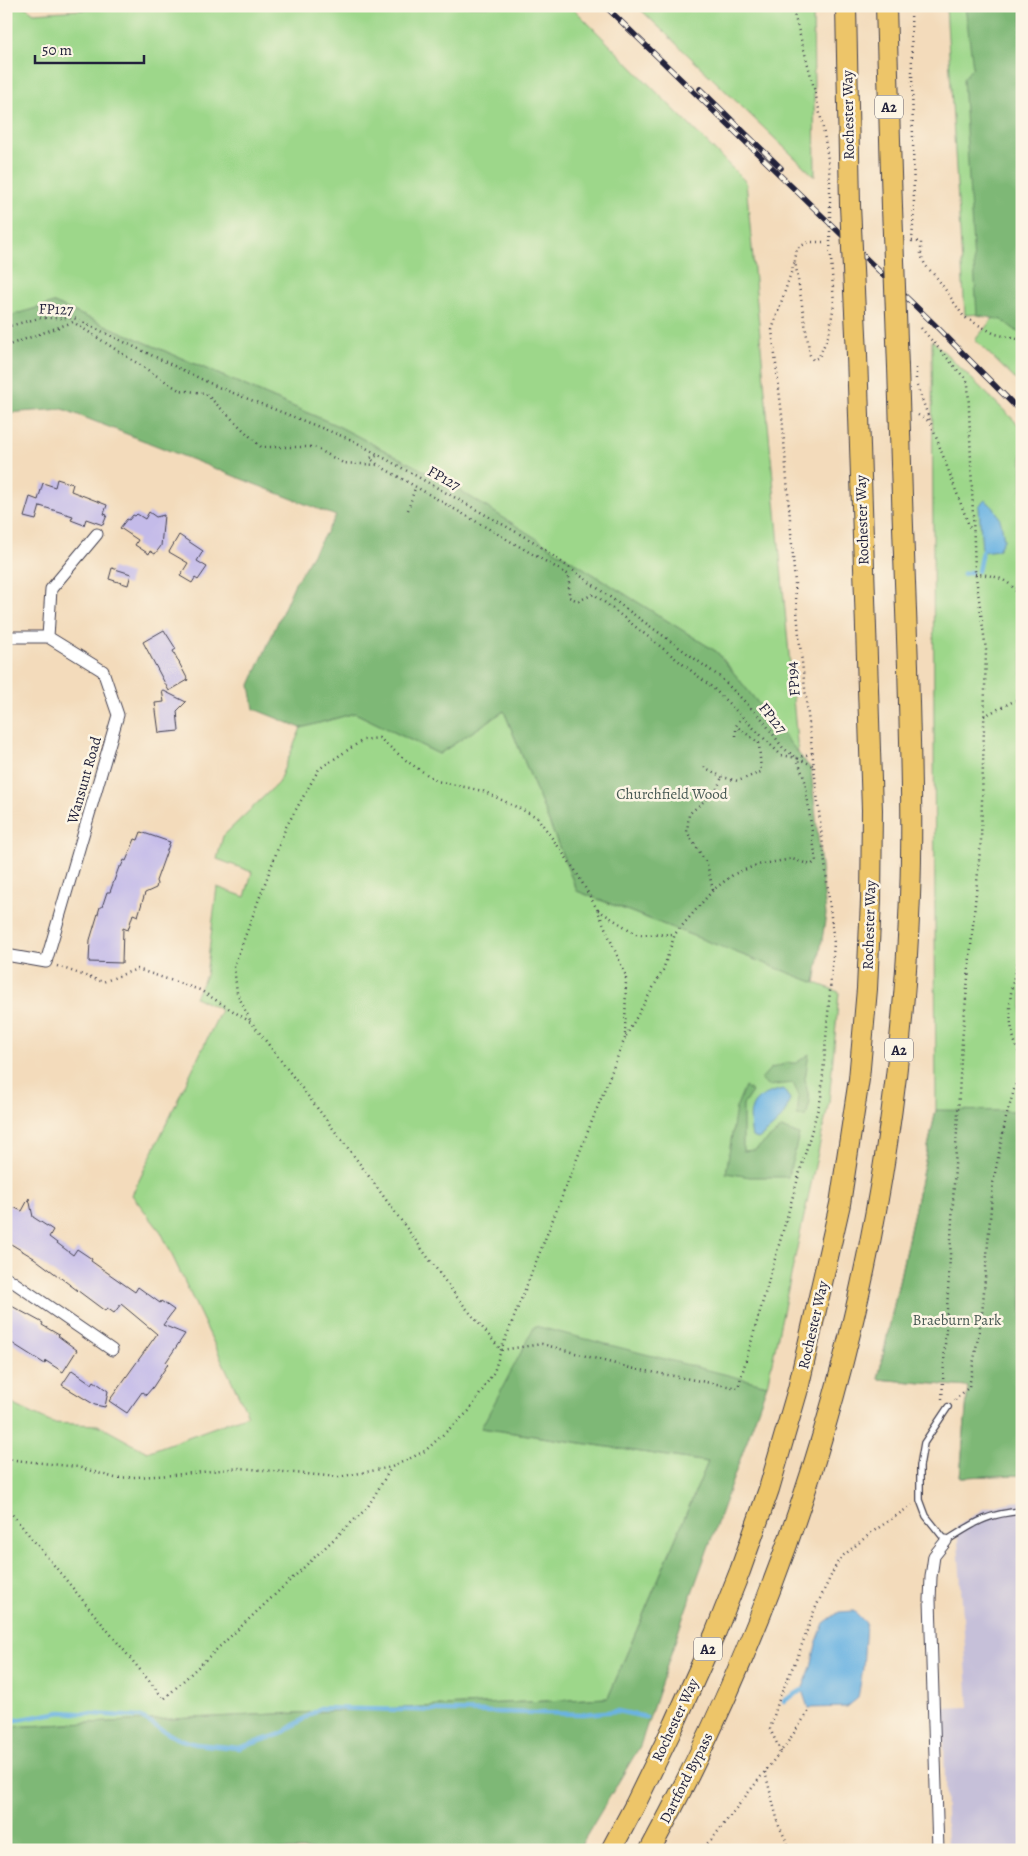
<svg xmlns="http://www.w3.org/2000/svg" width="1028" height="1856" viewBox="0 0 1028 1856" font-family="Alegreya,serif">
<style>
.industrial{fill:#c6c0d9}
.green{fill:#9dd78a;stroke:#607c62}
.forest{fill:#7eb876;stroke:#506d58}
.water{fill:#6ab3e2;stroke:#466a8e}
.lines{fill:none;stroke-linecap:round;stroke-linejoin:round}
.stream{stroke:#6ab3e2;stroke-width:4.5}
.building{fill:#c4bbe9}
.lane-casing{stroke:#413e4e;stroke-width:8}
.street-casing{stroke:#413e4e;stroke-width:13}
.highway-casing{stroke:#413e4e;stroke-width:22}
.path{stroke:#413e4e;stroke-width:2.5;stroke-dasharray:1 4;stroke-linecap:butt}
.lane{stroke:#fff;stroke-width:5.5}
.street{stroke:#fff;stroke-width:11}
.highway{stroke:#edc569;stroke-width:20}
.rail-casing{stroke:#22223b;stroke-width:5.5}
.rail{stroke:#fcf5e5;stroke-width:4;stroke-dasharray:11;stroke-linecap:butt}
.highway-bridge-casing{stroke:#413e4e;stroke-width:22;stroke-linecap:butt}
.path-bridge{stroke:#413e4e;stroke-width:2.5;stroke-dasharray:1 4;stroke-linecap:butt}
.highway-bridge{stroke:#edc569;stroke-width:20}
.labels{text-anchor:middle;stroke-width:5;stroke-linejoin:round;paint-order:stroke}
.shield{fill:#fcf5e5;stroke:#63616e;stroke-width:1}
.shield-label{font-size:14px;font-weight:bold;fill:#22223b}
.street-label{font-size:15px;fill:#22223b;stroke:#fcf5e5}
.park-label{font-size:15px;fill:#475853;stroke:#fcf5e5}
</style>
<rect width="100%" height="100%" fill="#fcf5e5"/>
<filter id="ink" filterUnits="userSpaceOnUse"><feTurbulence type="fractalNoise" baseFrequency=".02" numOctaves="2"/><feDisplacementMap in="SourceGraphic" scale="10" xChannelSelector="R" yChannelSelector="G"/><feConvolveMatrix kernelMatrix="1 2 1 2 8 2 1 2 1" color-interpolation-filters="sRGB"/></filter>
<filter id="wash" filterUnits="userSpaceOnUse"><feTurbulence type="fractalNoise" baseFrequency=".0096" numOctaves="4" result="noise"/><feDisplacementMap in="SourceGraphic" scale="20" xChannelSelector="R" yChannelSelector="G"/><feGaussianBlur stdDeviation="1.12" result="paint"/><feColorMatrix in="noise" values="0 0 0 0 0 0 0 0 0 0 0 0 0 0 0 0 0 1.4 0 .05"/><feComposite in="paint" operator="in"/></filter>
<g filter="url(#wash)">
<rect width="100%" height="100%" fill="#f3dbbb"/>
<path class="industrial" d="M1022,1501v349h-75l-4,-142 26,-1 -12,-180 26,-18 28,-7z"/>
<path class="green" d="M6,6h18l10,7 108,-7h429l175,176 52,571 -81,-101 -265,-166 -114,-60 -284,-123 -48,14z
M637,6h176l2,171z
M946,6h76l-22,307 -35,2z
M996,315l26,20v51l-47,-46z
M932,340l90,88v1047l-62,2 8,-90 -90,-8 58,-269z
M504,711l73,180 262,101 -10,110 -62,283 -130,-28 -156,71 227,34 -100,236 -602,29v-326l46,22 46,2 49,27 101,-37 -87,-183 -29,-37 89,-185 -26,-13 11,-22 11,-88 28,10 7,-25 -35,-13 6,-23 55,-53 23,-55 54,-15 84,41z"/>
<path class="forest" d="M965,6h57v329l-20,-15 -25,-5 -14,-236 10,-12z
M54,303l284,123 115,60 264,166 94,117 15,146 -11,68 -238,-92 -73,-180 -65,43 -84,-41 -54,15 -47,-19 -4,-24 45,-102 41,-67 -273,-107 -57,4v-96z
M809,1054l-4,25 5,23 -4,15 -9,-1 2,-20 -6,-13 -26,3 -6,-7 9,-10 17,-6h9z
M745,1086l7,6 -9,13v46l12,-1 27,-22 17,7 -11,42h-38l-24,-4 10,-65z
M936,1110l86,1v364l-62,2 8,-90 -90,-8z
M535,1326l232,59 -82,227 -45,134 -62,104h-572v-123l602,-29 100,-236 -227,-34z"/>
<path class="water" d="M985,500c16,12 16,22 19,40l-6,10 -16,2 -3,-46z
M783,1089l7,10c-6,21 -15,27 -32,40l-6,-2c-5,-31 -1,-40 31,-48z
M854,1611l12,12 -3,45 -5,30 -11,9 -39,1 -6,-18 9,-23 5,-23 8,-21 15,-11z"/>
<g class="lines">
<path class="stream" d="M978,571l4,-19
M963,574l8,-2
M784,1701l18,-11
M6,1722l55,-10 79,5 36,21 19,6 44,4 42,-14 39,-26 263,6 34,-3 29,6"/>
</g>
<g id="blocks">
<path class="building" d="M57,479l16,5 -2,7 36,14 -3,9 3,1 -4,10 -17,-6 -2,6 -13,-5 2,-4 -33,-10 -4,14 -12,-3 6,-20 8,3 5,-17 12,4z
M149,512l7,5 8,-2 -3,31 -6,8 -5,-3 -1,3 -14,-9 3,-5 -18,-12 7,-9 2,1 4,-5 2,1 2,-2 8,5z
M179,535l24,16 -6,10 10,6 -9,13 -3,-2 -3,5 -12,-7 8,-13 -19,-11z
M112,568l19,6 -3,11 -19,-6z
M164,630l12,19 -3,2 15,29 -19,11 -26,-49z
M162,690l24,12 -9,9 2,20 -20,2 -4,-30 9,-1z
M141,832l29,10 -14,39 1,3 -1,4 -11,5 -7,23 -5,-2 -5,16 -5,-2 -1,35 -33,-1 1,-22 10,-33h2l5,-15h3l9,-25h2l3,-7 2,1 9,-22 3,1z
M29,1198l4,19 20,13 -4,7 24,18 4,-6 15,10 -1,2 44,31 3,-5 22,16 1,-2 13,9 -11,15 22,9 -19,28 2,2 -15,23 -7,8 -4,-3 -15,21 -18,-12 48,-67 -36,-30 -7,9 -7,-5 -2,3 -71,-53 -28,-17v-37l16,7z
M6,1303l37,20 -1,2 17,10 -1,1 19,14 -14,22 -17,-11 -1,3 -38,-24 5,-8 -6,-4z
M72,1370l20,14 2,-3 14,10 -3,16 -10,-2 -33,-20z"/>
</g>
</g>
<g filter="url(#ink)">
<use href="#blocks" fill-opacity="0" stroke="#413e4e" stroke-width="1"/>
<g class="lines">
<g class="lane-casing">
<path id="lane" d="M948,1407l-24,36 -4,23v34l6,16 20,25c30,-19 40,-27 76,-30
M1019,1850l3,-15"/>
</g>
<g class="street-casing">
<path id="street" d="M6,637h42l55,34 15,44 -72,247 -40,-7
M48,637l3,-48 46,-55
M6,1277l106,73
M938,1850l-8,-250 1,-23 3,-21 12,-15"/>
</g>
<g class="highway-casing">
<path id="highway" d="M846,6l4,199
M886,6l6,201
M611,1850l24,-45 39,-80 41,-91 25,-63 29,-82 29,-100 42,-185 19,-125 8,-90 4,-89 1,-90 -15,-455
M650,1850c162,-297 247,-617 260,-954 3,-77 0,-153 -2,-230 -4,-100 -7,-199 -10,-299"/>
</g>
<path class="path" d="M792,6c15,57 34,116 38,175
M911,6l3,202 -2,33 9,1v13l4,10 13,14 26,38 31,17 27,6
M823,242h-14l-12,6 -2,13 15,94 3,5 6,-3 10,-23 5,-30
M6,327l33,-9h35l144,69 134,53 182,102 186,135 42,42 21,29 14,10 17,8
M921,328l47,54 7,188 11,80 -5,190 -19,201 -20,358
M6,346l67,-24 106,68 26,3 56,54h53l29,16 35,2 191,110v22l9,4 16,-7 119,94 68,67 16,3 15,-5
M917,386l54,145
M918,415l12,7
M377,464l-7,-6 10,-3
M408,510l7,-22
M975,574c22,1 37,6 47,27
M1016,589l6,-2
M984,716l38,-19
M736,736v-10
M704,767l18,10 16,4 23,-9 -2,-29 -23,-17 6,-9
M713,890l-6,-26 -20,-32 2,-18 27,-23 6,-14
M598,910l40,25 37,-1
M1022,954c-5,7 -6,15 -8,23 -7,30 -5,55 8,84
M57,966l46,16 34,-13 63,21 52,33 105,137 99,136 45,54 41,-6 88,24 108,20 83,-290 13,-155 -35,-307 -17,-221 -10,-85 23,-69
M626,1036l37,-66 12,-36 38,-44 21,-16 23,-9 35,-6 19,6 5,-4 -11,-80 -8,-23
M955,1400l14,-13 13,-72 11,-132 13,-65 16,-56
M6,1459l72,8 37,11 58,-3 67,-7 99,9 53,-10 33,-16 44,-40 25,-39 7,-22 124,-312 1,-62 -29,-67 -22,-39 -38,-53 -54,-26 -46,-10 -29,-19 -29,-24 -16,2 -44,29 -33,58 -52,139 3,27 14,29
M6,1507l158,192 203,-191 24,-40
M781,1752l-11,-23 10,-33 19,-43 15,-42 25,-52 32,-26 41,-28
M765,1772l14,54 12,24
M700,1850l12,-11 73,-93 24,-35
M797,1850l9,-2 1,2"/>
<use href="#lane" class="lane"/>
<use href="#street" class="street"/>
<use href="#highway" class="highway"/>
<g class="rail-casing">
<path id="rail" d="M605,6l329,318 88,89
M700,89l81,79"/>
</g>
<use href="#rail" class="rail"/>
<g class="highway-bridge-casing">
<path id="highway-bridge" d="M850,205l7,150
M892,207l6,160"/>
</g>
<path class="path-bridge" d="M830,181v62l4,61
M916,368v11"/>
<use href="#highway-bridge" class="highway-bridge"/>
</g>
</g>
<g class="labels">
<g class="shield">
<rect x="875" y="95.5" width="28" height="23" rx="4"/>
<rect x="885" y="1038.5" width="28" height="23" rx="4"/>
<rect x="694" y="1637.5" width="28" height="23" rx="4"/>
</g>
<g class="shield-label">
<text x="889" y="112">A2</text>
<text x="899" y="1055">A2</text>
<text x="708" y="1654">A2</text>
</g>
<g class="street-label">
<text transform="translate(848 115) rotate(-91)" y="5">Rochester Way</text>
<text transform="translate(56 309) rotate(2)" y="5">FP127</text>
<text transform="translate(444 478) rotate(29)" y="5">FP127</text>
<text transform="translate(862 520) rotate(-92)" y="5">Rochester Way</text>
<text transform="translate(793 679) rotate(-96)" y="5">FP194</text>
<text transform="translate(773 718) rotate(51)" y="5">FP127</text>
<text transform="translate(84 780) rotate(-74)" y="5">Wansunt Road</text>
<text transform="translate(869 925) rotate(-88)" y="5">Rochester Way</text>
<text transform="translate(813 1325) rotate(-77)" y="5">Rochester Way</text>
<text transform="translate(675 1720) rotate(-65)" y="5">Rochester Way</text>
<text transform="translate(686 1778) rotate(-63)" y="5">Dartford Bypass</text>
</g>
<g class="park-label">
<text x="672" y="799">Churchfield Wood</text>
<text x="957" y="1325">Braeburn Park</text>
</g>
</g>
<rect width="1028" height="1856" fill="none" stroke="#fcf5e5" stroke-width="25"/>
<path d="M35 55v8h109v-8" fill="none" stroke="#22223b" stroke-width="2.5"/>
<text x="42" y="55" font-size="15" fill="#22223b" stroke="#fcf5e5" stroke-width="4" paint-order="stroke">50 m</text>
</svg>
